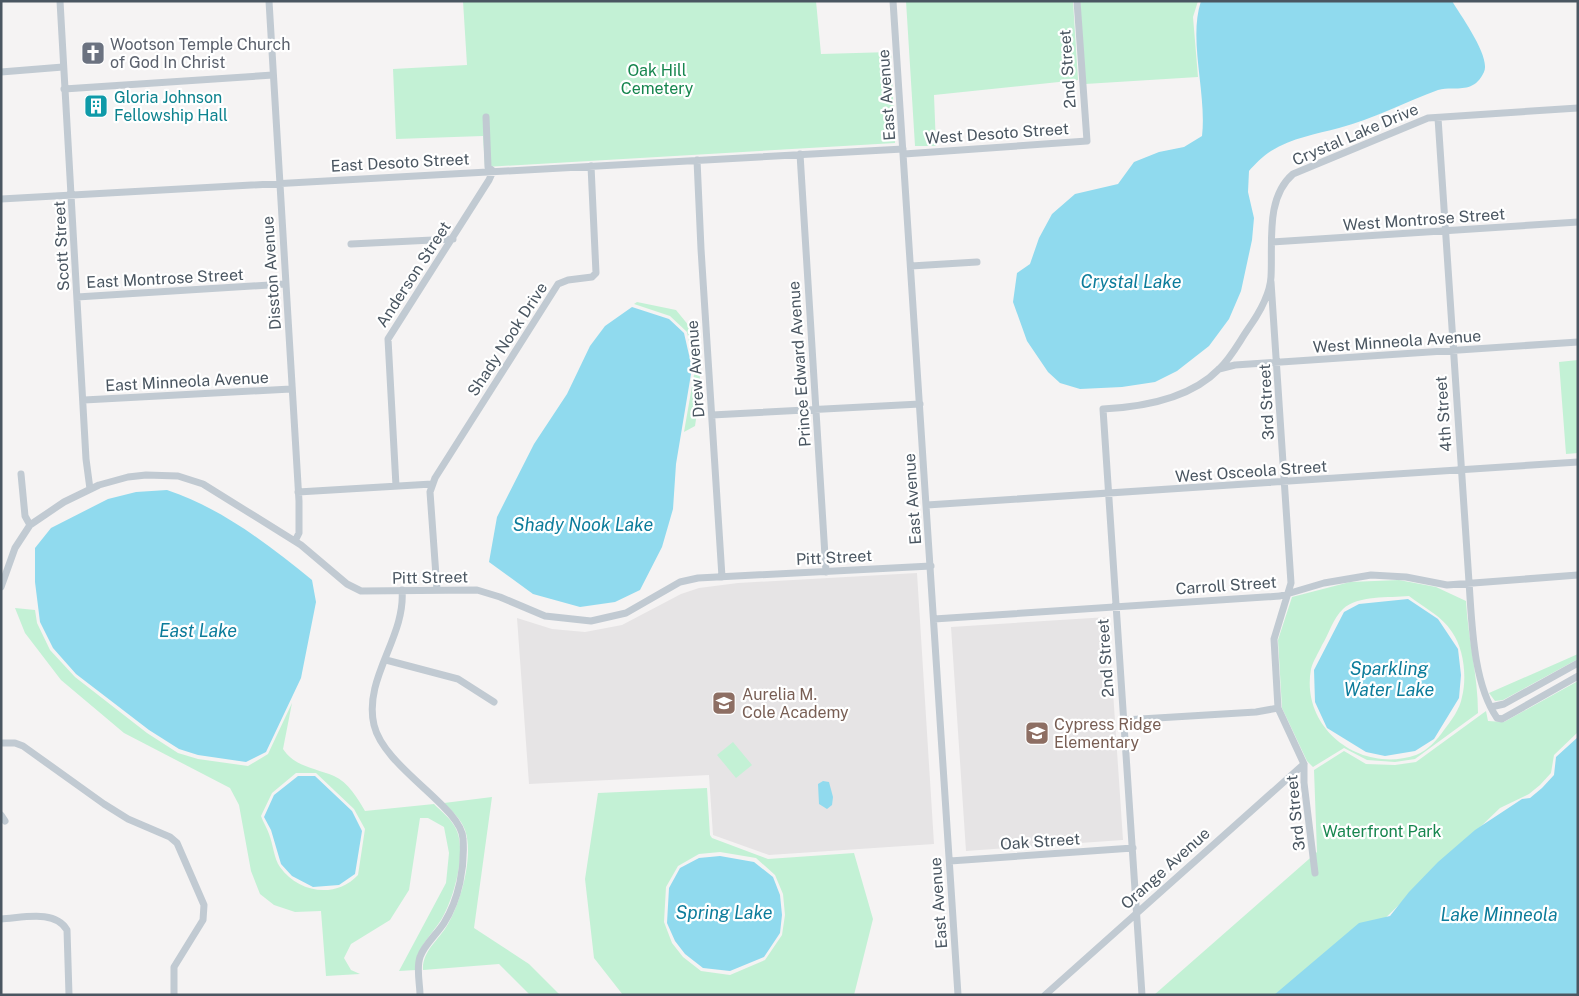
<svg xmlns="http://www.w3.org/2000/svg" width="1579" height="996" viewBox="0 0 1579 996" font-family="'Public Sans',sans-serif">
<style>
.education{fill:#e6e4e5}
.green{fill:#c3f1d5;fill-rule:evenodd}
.water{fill:#90daee}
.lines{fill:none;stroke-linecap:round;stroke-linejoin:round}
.minor{stroke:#c1cad2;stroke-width:7}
.labels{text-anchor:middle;stroke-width:4.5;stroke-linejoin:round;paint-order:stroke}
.worship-label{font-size:16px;fill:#5b616d;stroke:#fff;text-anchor:start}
.street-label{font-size:16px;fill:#4a5661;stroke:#fff}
.park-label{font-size:16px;fill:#17864f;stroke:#fff}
.culture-label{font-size:16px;fill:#0d838f;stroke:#fff;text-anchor:start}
.education-label{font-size:16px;fill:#785e54;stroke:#fff;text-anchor:start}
.water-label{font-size:18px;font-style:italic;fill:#0c7c9b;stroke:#fff}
</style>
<rect width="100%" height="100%" fill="#f5f3f3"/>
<path class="education" d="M917,573l17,271 -165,11 -56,-20 -4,-60 -180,9 -12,-166 35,11 33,3 37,-7 59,-31 18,-6 39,-5z
M1108,617l15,223 -157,11 -15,-224z"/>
<path class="green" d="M463,1h353l5,53 70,-2 4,91 -410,24 -2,-31 -87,3 -3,-70 74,-4z
M906,1h167l5,79 -144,15 2,51h-21z
M1080,1h118l-5,16 5,60 -113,7z
M637,302l39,8 18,22 7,54 -6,40 -11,6 11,-63 -8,-37 -17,-16 -36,-12z
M1578,360v93l-12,1 -7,-92z
M1399,580l37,7 30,14c2,38 12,74 12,112l-63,46 -20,3 -28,-2 -23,-12 -31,19 -6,-6 -25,-53 -4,-68 14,-43 58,-15zM1409,596c15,12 32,19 43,36 12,17 15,45 10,65 -2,12 -11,24 -18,33 -7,10 -16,20 -28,25 -55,19 -116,-26 -105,-86 2,-8 8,-17 11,-24 7,-11 11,-27 21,-36 15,-14 46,-11 66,-13z
M15,608l20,2 2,13 13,27 25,27 72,56 31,20 20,6 50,7 20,-12 24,-51 -9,46c12,18 32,19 51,27 14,6 24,23 31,35l69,-7c7,7 16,14 21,23 13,22 -1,72 -14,93 -11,17 -26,29 -25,50l-17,1 47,-88 3,-30 -5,-26 -16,-9h-8l-11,72 -19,30 -39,24 -7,14 7,12 9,4 -34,2 -5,-65 -26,1 -21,-7 -14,-11 -9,-23 -12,-66 -9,-17 -106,-55 -63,-53 -36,-47zM296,773h20l38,36 11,20 -7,46c-22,24 -60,18 -78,-8 -6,-8 -7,-23 -11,-33 -2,-6 -6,-12 -8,-18l11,-23z
M1578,654v5l-75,41 -8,1 -6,-8z
M1578,681v51l-24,23 -3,18 -11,12 -11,9 -29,14 -195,187h-151l163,-143 -3,-82 30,-19 22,13 29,1 21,-3 70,-51 2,10 16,1z
M733,742l19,23 -16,13 -19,-23z
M707,788l3,47 2,3 56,21 86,-6 19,66 -19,76h-231l-29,-37 -9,-79 13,-86zM720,852l36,6 19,17 8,19 2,21 -3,20 -17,25 -35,15 -29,-4 -18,-14 -11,-14 -8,-21 2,-35 12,-21 21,-12z
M492,797l-18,131 55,36 31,31h-30l-31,-31 -76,6c-1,-19 16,-30 25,-46 13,-22 26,-69 17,-94 -4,-11 -13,-19 -21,-27z"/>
<path class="water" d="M1201,1h251c9,15 39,56 32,71 -11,24 -31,13 -46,18 -33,12 -65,29 -99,38 -23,6 -47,10 -68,23 -8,5 -16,13 -22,20l-1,21 6,26 -2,22 -11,51 -12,28 -20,27 -32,25 -22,11 -33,5 -42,2 -20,-6 -12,-11 -21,-31 -14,-39 4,-29 13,-9 9,-26 13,-24 23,-20 43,-10 16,-22 25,-10 25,-5 18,-11c5,-42 -14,-96 -1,-135z
M632,307l37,12 15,14 8,35 -16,96 -3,45 -11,38 -22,43 -25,12 -35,5 -47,-13 -44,-32 8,-45 37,-73 33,-50 23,-48 15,-20z
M167,490c54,18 101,54 145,90l4,22 -15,76 -35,74 -20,10 -48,-7 -19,-6 -30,-19 -73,-56 -23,-26 -13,-26 -5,-40v-34l16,-20 57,-29 28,-7z
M1408,599l30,20 20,30 3,26 -2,23 -25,41 -19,12 -30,5 -19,-4 -39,-24 -12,-26 -1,-32 30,-58 15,-8z
M1578,737v258h-304l85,-72 31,-7 19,-24 29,-30 37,-32 47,-31 8,-1 12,-10 12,-13 2,-18z
M298,776h17l37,35 10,20 -7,43 -16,11 -26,2 -21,-11 -11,-12 -10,-34 -7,-13 10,-22z
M823,781l6,1 4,15 -1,8 -5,4 -8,-5 -1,-20z
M720,856l34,6 19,15 7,18 2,20 -2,18 -16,24 -34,14 -27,-3 -18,-14 -10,-13 -8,-18 2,-35 11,-20 19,-10z"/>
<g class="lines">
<path class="minor" d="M60,1l26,458 4,30
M269,1l30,500v32l-4,8
M893,1l65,994
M1,72l62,-5
M64,89l209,-14
M1438,118l31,464c3,42 4,101 28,136l5,1 76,-43
M800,154l26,418
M904,154l183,-13 -10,-140
M697,160l4,89 21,328
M1,199l902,-50
M1272,242l306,-20
M351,244l102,-5
M911,266l66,-4
M1271,282l20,301 -17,56 4,69 26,56v19l11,90
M77,297l208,-13
M1219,369l16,-4 343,-23
M84,400l207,-11
M712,415l208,-11
M21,474l4,42 5,9
M396,486l-8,-147 101,-159 4,-9 -5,-4 -2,-50
M298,492l134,-8
M927,505l651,-43
M1,587l14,-39 15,-23 34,-23 35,-17 29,-8 18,-2 32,1 25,8 98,61 46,39 14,7 116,-1 23,7 45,19 46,5 35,-8 54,-31 18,-4 233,-12
M402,590c4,47 -39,88 -28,135 10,43 88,82 89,114 2,28 -4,60 -19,84 -7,11 -20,22 -24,34 -4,11 0,27 0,38
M437,590l-7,-98 5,-14 123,-194 10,-4 24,-3 4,-4 -5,-107
M934,619l346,-23 44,-13 47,-8 35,2 41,8 131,-10
M386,660l72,19 36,23
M1491,707l13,-3 74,-41
M1124,720l132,-8 22,-4
M1,743h14l8,3 81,58 24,15 42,18 7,6 27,62 -1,15 -29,47v28
M1,815l4,6
M950,861l183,-13
M1,919c21,-1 54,-10 66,11l2,65
M1045,995l259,-231
M1142,995l-39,-586c40,-2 87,-10 116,-40 12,-11 20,-27 29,-40 10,-14 22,-34 23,-52 2,-34 -6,-79 22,-103l135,-56 150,-10"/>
</g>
<defs>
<g id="church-square" transform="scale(1.25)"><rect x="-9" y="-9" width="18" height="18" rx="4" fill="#6b7280" stroke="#fff"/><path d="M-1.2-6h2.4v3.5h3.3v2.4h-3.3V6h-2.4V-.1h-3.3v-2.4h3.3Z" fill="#fff"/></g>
<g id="building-square" transform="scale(1.25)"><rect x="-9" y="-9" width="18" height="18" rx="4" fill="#0f9aa8" stroke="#fff"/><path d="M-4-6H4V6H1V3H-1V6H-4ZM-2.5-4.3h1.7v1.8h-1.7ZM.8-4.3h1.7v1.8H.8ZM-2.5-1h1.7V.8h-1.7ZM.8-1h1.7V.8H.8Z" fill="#fff"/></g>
<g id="school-square" transform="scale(1.25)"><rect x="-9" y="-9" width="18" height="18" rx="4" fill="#8d6e63" stroke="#fff"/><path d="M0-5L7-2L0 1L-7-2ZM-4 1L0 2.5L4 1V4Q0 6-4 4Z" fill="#fff"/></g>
</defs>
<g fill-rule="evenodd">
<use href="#church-square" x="93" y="53"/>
<use href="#building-square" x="96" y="106"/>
<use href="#school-square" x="724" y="703"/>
<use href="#school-square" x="1037" y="733"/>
</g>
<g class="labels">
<g class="worship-label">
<text x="110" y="50">Wootson Temple Church<tspan x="110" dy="18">of God In Christ</tspan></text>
</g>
<g class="street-label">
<text transform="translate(1067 69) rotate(-94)" y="6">2nd Street</text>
<text transform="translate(886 95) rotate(-94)" y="6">East Avenue</text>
<text transform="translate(997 133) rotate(-4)" y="6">West Desoto Street</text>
<text transform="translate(1355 134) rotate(-23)" y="6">Crystal Lake Drive</text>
<text transform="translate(400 162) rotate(-3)" y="6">East Desoto Street</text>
<text transform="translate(1424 219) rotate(-4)" y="6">West Montrose Street</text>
<text transform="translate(61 246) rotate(-93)" y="6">Scott Street</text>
<text transform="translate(271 273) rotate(-94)" y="6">Disston Avenue</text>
<text transform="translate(413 274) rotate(-57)" y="6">Anderson Street</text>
<text transform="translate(165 278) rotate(-3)" y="6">East Montrose Street</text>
<text transform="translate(507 339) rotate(-57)" y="6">Shady Nook Drive</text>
<text transform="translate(1397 341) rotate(-4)" y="6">West Minneola Avenue</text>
<text transform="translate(799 364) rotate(-94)" y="6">Prince Edward Avenue</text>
<text transform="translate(695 369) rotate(-94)" y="6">Drew Avenue</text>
<text transform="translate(187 381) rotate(-3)" y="6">East Minneola Avenue</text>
<text transform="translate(1266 402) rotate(-93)" y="6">3rd Street</text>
<text transform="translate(1443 414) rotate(-94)" y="6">4th Street</text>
<text transform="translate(1251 471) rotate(-4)" y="6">West Osceola Street</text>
<text transform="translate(912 499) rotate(-94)" y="6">East Avenue</text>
<text transform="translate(834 557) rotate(-3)" y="6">Pitt Street</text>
<text transform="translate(430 577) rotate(-1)" y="6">Pitt Street</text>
<text transform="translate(1226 585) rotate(-4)" y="6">Carroll Street</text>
<text transform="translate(1105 658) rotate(-94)" y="6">2nd Street</text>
<text transform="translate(1295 813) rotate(-96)" y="6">3rd Street</text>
<text transform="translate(1040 841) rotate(-4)" y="6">Oak Street</text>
<text transform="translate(1165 868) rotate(-42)" y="6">Orange Avenue</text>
<text transform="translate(938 903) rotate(-94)" y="6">East Avenue</text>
</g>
<g class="park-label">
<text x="657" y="76">Oak Hill<tspan x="657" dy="18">Cemetery</tspan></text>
<text x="1382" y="837">Waterfront Park</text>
</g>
<g class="culture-label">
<text x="114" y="103">Gloria Johnson<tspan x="114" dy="18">Fellowship Hall</tspan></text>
</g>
<g class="education-label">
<text x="742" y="700">Aurelia M.<tspan x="742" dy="18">Cole Academy</tspan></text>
<text x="1054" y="730">Cypress Ridge<tspan x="1054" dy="18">Elementary</tspan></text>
</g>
<g class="water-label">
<text x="1131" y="288">Crystal Lake</text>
<text x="583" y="531">Shady Nook Lake</text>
<text x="198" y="637">East Lake</text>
<text x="1389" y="675">Sparkling<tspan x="1389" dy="21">Water Lake</tspan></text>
<text x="724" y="919">Spring Lake</text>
<text x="1499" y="921">Lake Minneola</text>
</g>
</g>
<rect width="1579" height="996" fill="none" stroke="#4a5661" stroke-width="5"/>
</svg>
